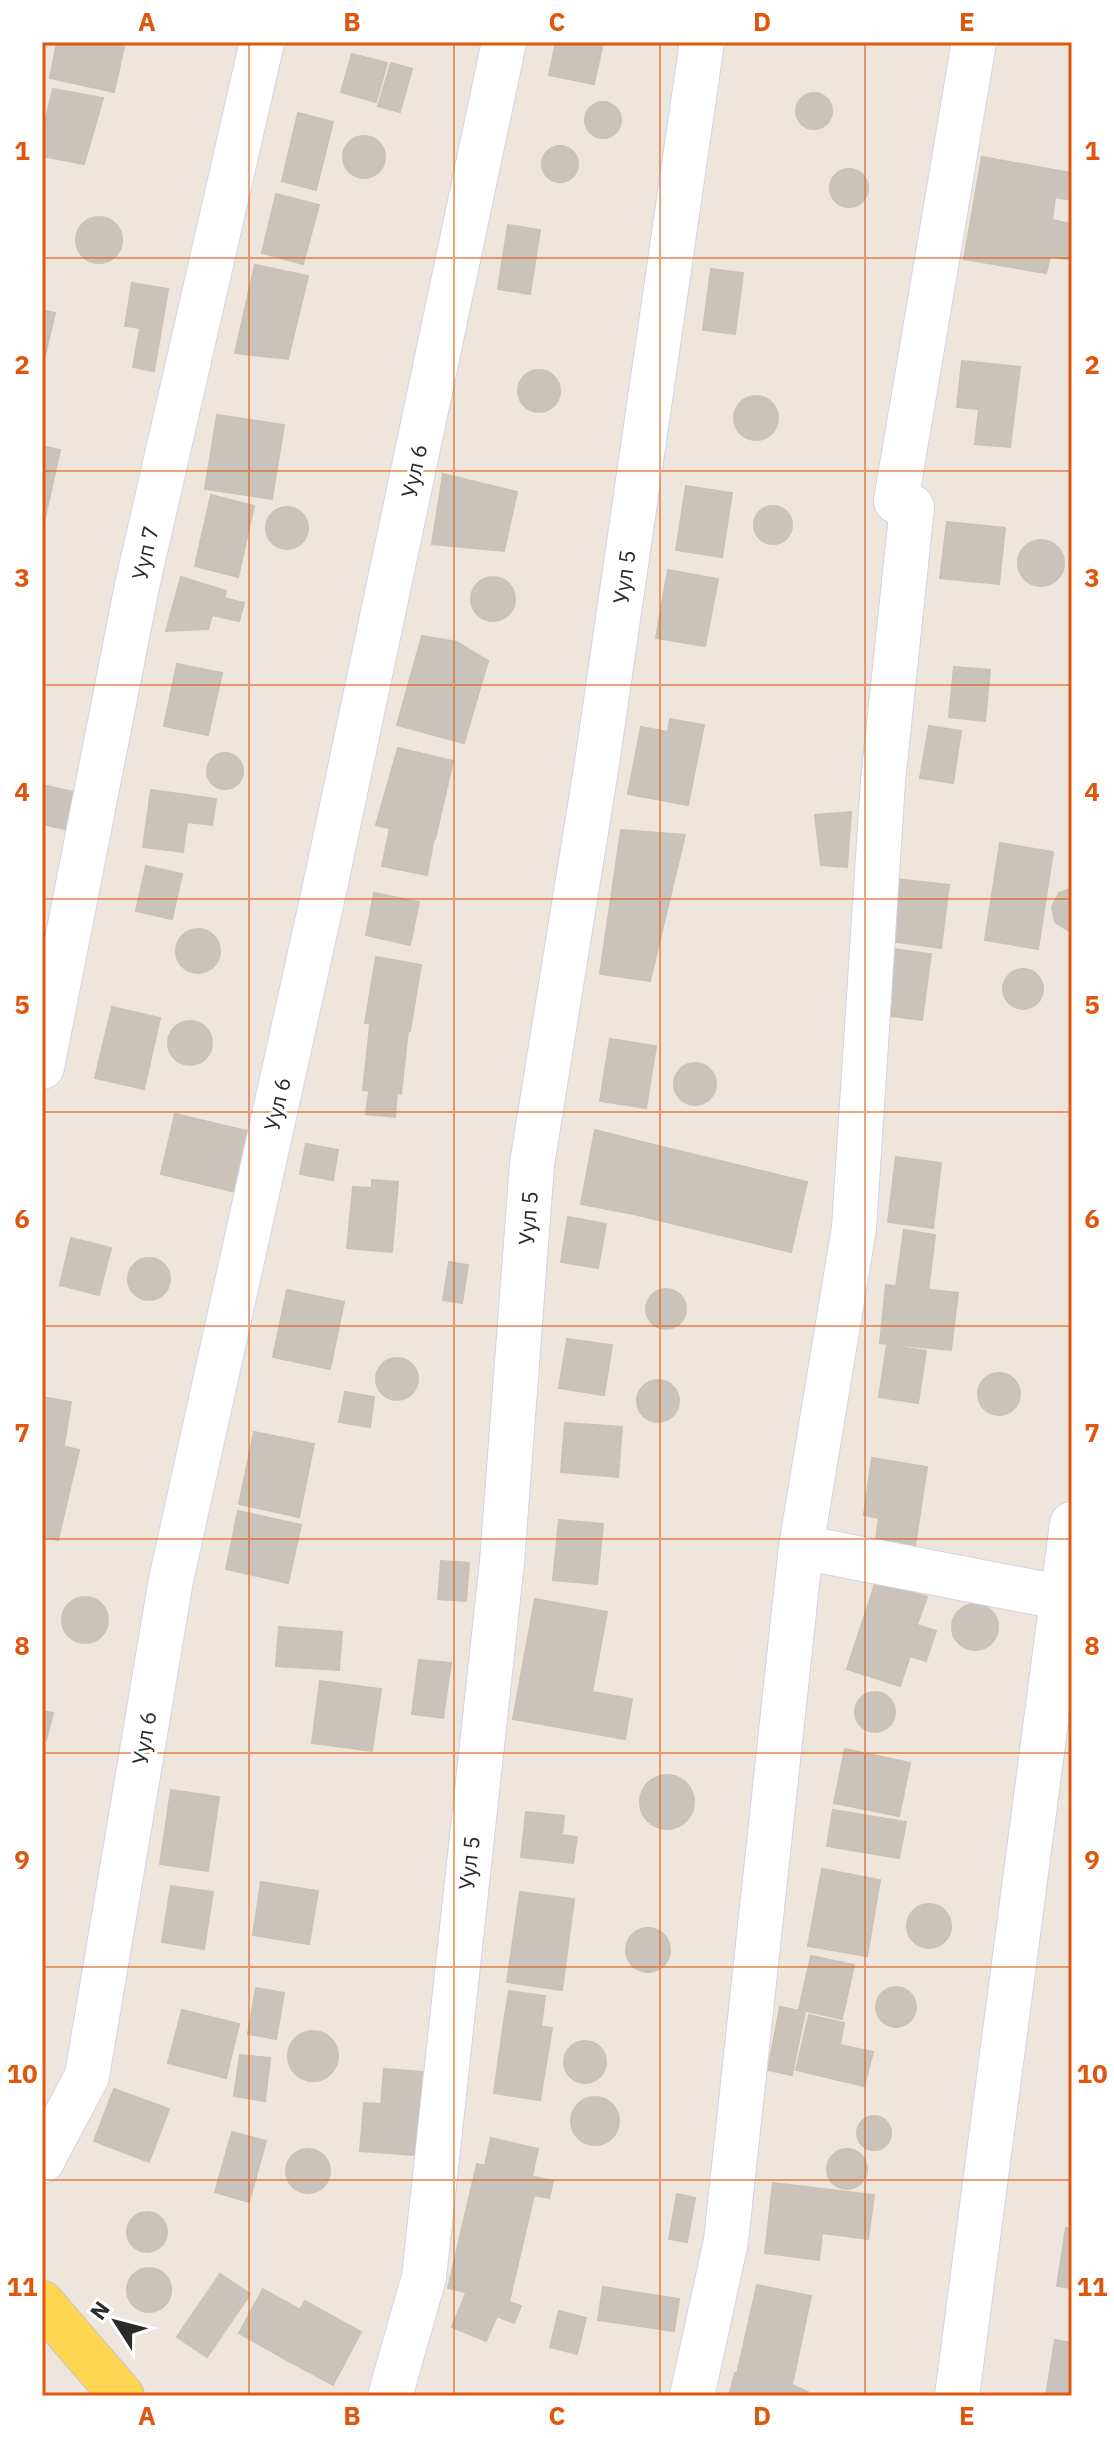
<svg xmlns="http://www.w3.org/2000/svg" width="1114" height="2438" viewBox="0 0 1114 2438" font-family="'IBM Plex Sans',sans-serif">
<style>
.building{fill:#c9c3bb;stroke:#cac2b5;stroke-width:2}
.lines{fill:none;stroke-linecap:round;stroke-linejoin:round}
.minor-casing{stroke:#d1d4e5;stroke-width:46}
.major-casing{stroke:#c8c8c8;stroke-width:46}
.minor{stroke:#fff;stroke-width:44}
.major{stroke:#fed651;stroke-width:44}
.grid{fill:none;stroke:#df570e;stroke-width:2;stroke-opacity:0.55}
.labels{text-anchor:middle;stroke-width:6;stroke-linejoin:round;paint-order:stroke}
.street-label{font-size:22px;fill:#2b2b2b;stroke:#fff}
.neatline{fill:none;stroke:#df570e;stroke-width:3}
.grid-label{font-size:26px;text-anchor:middle;font-weight:bold;fill:#df570e}
</style>
<rect width="100%" height="100%" fill="#eee6dc"/>
<path class="building" d="M57,42h68l-11,50 -64,-14z
M556,42h47l-9,42 -45,-9z
M352,54l35,9 -11,39 -35,-10z
M391,63l21,6 -12,43 -22,-6z
M53,89l50,9 -19,66 -42,-8v-22z
M796 111a18 18 0 1 1 36 0a18 18 0 1 1-36 0Z
M585 120a18 18 0 1 1 36 0a18 18 0 1 1-36 0Z
M298,113l35,9 -17,68 -34,-9z
M343 157a21 21 0 1 1 42 0a21 21 0 1 1-42 0Z
M542 164a18 18 0 1 1 36 0a18 18 0 1 1-36 0Z
M982,157l90,16v27l-17,-3 -3,23 20,4v36l-22,-4 -4,17 -82,-14z
M830 188a19 19 0 1 1 38 0a19 19 0 1 1-38 0Z
M276,194l43,11 -16,59 -41,-11z
M76 240a23 23 0 1 1 46 0a23 23 0 1 1-46 0Z
M508,225l32,5 -10,64 -32,-5z
M255,265l53,11 -20,83 -53,-6z
M711,269l32,4 -8,61 -32,-4z
M132,283l36,6 -14,82 -21,-4 7,-39 -15,-2z
M42,310l13,3 -13,55z
M962,361l58,6 -10,80 -35,-3 4,-35 -22,-2z
M518 391a21 21 0 1 1 42 0a21 21 0 1 1-42 0Z
M734 418a22 22 0 1 1 44 0a22 22 0 1 1-44 0Z
M217,415l67,10 -12,74 -67,-10z
M42,446l18,4 -18,81z
M443,474l74,18 -13,59 -72,-7z
M686,486l46,7 -10,64 -46,-7z
M211,495l43,11 -16,71 -43,-11z
M754 525a19 19 0 1 1 38 0a19 19 0 1 1-38 0Z
M266 528a21 21 0 1 1 42 0a21 21 0 1 1-42 0Z
M947,522l58,6 -6,56 -59,-6z
M1018 563a23 23 0 1 1 46 0a23 23 0 1 1-46 0Z
M668,570l50,9 -13,67 -49,-8z
M181,577l45,14 -2,7 20,5 -5,18 -27,-6 -4,14 -42,2z
M471 599a22 22 0 1 1 44 0a22 22 0 1 1-44 0Z
M422,636l35,6 31,19 -24,82 -67,-18z
M177,664l45,9 -14,62 -44,-9z
M954,667l36,3 -5,51 -36,-4z
M670,719l34,6 -16,80 -60,-11 13,-67 27,5z
M929,726l32,5 -8,52 -33,-5z
M398,748l55,13 -18,78 -59,-14z
M207 771a18 18 0 1 1 36 0a18 18 0 1 1-36 0Z
M42,785l36,8 -9,37 -27,-6z
M151,790l65,9 -4,26 -25,-3 -4,30 -40,-5z
M851,812l-4,55 -26,-2 -6,-50z
M390,828l44,9 -7,38 -45,-9z
M621,830l64,5 -35,146 -50,-7z
M1000,843l53,9 -15,97 -53,-9z
M146,866l36,8 -10,45 -36,-8z
M896,879l53,6 -8,63 -53,-7z
M1072,888v45l-17,-11 -3,-15 7,-14z
M374,893l45,9 -9,43 -44,-10z
M176 951a22 22 0 1 1 44 0a22 22 0 1 1-44 0Z
M892,949l39,5 -9,66 -40,-5z
M376,957l45,8 -11,66 -45,-8z
M1003 989a20 20 0 1 1 40 0a20 20 0 1 1-40 0Z
M112,1007l48,11 -16,71 -49,-11z
M168 1043a22 22 0 1 1 44 0a22 22 0 1 1-44 0Z
M370,1026l38,4 -7,64 -38,-4z
M610,1039l46,7 -10,62 -46,-7z
M674 1084a21 21 0 1 1 42 0a21 21 0 1 1-42 0Z
M369,1091l28,2 -2,24 -29,-3z
M175,1114l76,18 -15,60 -75,-18z
M595,1130l51,13 -17,70 -48,-9z
M646,1143l161,39 -16,70 -162,-39z
M306,1144l32,6 -5,30 -33,-6z
M896,1157l45,6 -8,65 -45,-6z
M372,1180l26,2 -6,70 -45,-4 6,-61 19,1z
M568,1217l38,7 -8,44 -37,-6z
M904,1230l31,5 -7,56 -32,-4z
M71,1238l40,10 -12,47 -39,-10z
M128 1279a21 21 0 1 1 42 0a21 21 0 1 1-42 0Z
M449,1262l19,3 -6,38 -19,-3z
M886,1285l72,8 -7,57 -71,-7z
M646 1309a20 20 0 1 1 40 0a20 20 0 1 1-40 0Z
M287,1290l57,12 -14,67 -57,-12z
M567,1339l45,6 -8,50 -45,-7z
M887,1345l39,6 -8,52 -39,-6z
M376 1379a21 21 0 1 1 42 0a21 21 0 1 1-42 0Z
M978 1394a21 21 0 1 1 42 0a21 21 0 1 1-42 0Z
M637 1401a21 21 0 1 1 42 0a21 21 0 1 1-42 0Z
M345,1392l29,5 -4,30 -31,-5z
M42,1397l29,5 -7,43 -22,-4z
M565,1423l57,4 -4,50 -57,-5z
M254,1432l60,12 -15,73 -60,-13z
M42,1441l37,9 -21,90 -16,-4z
M872,1458l55,9 -13,86 -39,-6 4,-29 -15,-3z
M238,1511l63,14 -13,58 -62,-14z
M559,1520l44,4 -6,60 -44,-4z
M441,1561l28,2 -3,38 -28,-2z
M876,1581l51,16 -10,28 19,6 -10,30 -16,-5 -10,30 -53,-17z
M62 1620a23 23 0 1 1 46 0a23 23 0 1 1-46 0Z
M535,1599l72,13 -15,80 40,7 -7,40 -112,-20z
M952 1627a23 23 0 1 1 46 0a23 23 0 1 1-46 0Z
M279,1627l63,5 -3,38 -63,-4z
M419,1660l32,3 -8,55 -31,-4z
M320,1681l61,8 -9,62 -60,-8z
M855 1712a20 20 0 1 1 40 0a20 20 0 1 1-40 0Z
M42,1711l11,2 -7,27 -4,-1z
M845,1749l65,14 -11,53 -65,-13z
M640 1802a27 27 0 1 1 54 0a27 27 0 1 1-54 0Z
M171,1790l48,7 -11,74 -48,-7z
M833,1810l73,12 -7,36 -72,-12z
M526,1812l38,4 -2,19 15,2 -4,26 -52,-6z
M822,1869l58,11 -13,76 -59,-10z
M261,1882l57,9 -9,53 -56,-9z
M171,1886l42,6 -9,57 -42,-7z
M520,1892l54,7 -12,91 -55,-8z
M907 1926a22 22 0 1 1 44 0a22 22 0 1 1-44 0Z
M626 1950a22 22 0 1 1 44 0a22 22 0 1 1-44 0Z
M811,1956l43,9 -12,54 -43,-10z
M876 2007a20 20 0 1 1 40 0a20 20 0 1 1-40 0Z
M256,1988l28,5 -8,46 -28,-5z
M509,1991l36,5 -4,31 -37,-6z
M780,2007l25,5 -13,63 -24,-5z
M182,2010l57,14 -13,54 -58,-15z
M809,2015l35,8 -4,22 33,7 -9,34 -68,-16z
M504,2021l48,7 -12,72 -46,-7z
M288 2056a25 25 0 1 1 50 0a25 25 0 1 1-50 0Z
M564 2062a21 21 0 1 1 42 0a21 21 0 1 1-42 0Z
M240,2055l30,3 -5,43 -31,-5z
M384,2069l38,3 -7,83 -55,-4 4,-48 17,1z
M114,2089l55,20 -20,53 -55,-21z
M571 2121a24 24 0 1 1 48 0a24 24 0 1 1-48 0Z
M857 2133a17 17 0 1 1 34 0a17 17 0 1 1-34 0Z
M232,2132l34,9 -17,61 -34,-10z
M491,2138l47,11 -6,27 -47,-10z
M286 2171a22 22 0 1 1 44 0a22 22 0 1 1-44 0Z
M827 2169a20 20 0 1 1 40 0a20 20 0 1 1-40 0Z
M477,2164l76,17 -4,17 -15,-3 -25,107 -61,-14z
M773,2183l101,12 -6,44 -46,-6 -3,27 -54,-7z
M677,2194l18,4 -8,44 -18,-3z
M127 2232a20 20 0 1 1 40 0a20 20 0 1 1-40 0Z
M1066,2228l6,1v59l-15,-2z
M127 2290a22 22 0 1 1 44 0a22 22 0 1 1-44 0Z
M220,2274l30,20 -43,63 -30,-20z
M757,2285l54,11 -19,89 -55,-11z
M469,2286l52,20 -7,17 -17,-7 -11,25 -34,-14z
M603,2287l76,12 -5,32 -76,-11z
M263,2289l37,21 -24,44 -37,-21z
M305,2301l56,31 -28,53 -57,-31z
M559,2311l27,7 -9,36 -27,-7z
M1055,2340l17,3v53h-26z
M735,2373l57,12 16,7 -1,4h-78z"/>
<g class="lines">
<g class="minor-casing">
<path id="minor" d="M42,1067l95,-481 125,-544
M801,1547l263,51
M42,2161l45,-85 84,-496 155,-698 178,-840
M390,2396l34,-119 78,-715 30,-398 65,-401 105,-721
M692,2396l34,-155 75,-694 53,-319 29,-447 29,-274 -16,-6 78,-459
M957,2396l115,-872"/>
</g>
<g class="major-casing">
<path id="major" d="M42,2303l80,93"/>
</g>
<use href="#minor" class="minor"/>
<use href="#major" class="major"/>
</g>
<path class="grid" d="M249,42v2354M454,42v2354M660,42v2354M865,42v2354M42,258h1030M42,471h1030M42,685h1030M42,899h1030M42,1112h1030M42,1326h1030M42,1539h1030M42,1753h1030M42,1967h1030M42,2180h1030"/>
<g class="labels">
<g class="street-label">
<text transform="translate(414 471) rotate(-78)" y="8">Уул 6</text>
<text transform="translate(145 553) rotate(-77)" y="8">Ууп 7</text>
<text transform="translate(624 577) rotate(-82)" y="8">Уул 5</text>
<text transform="translate(277 1104) rotate(-77)" y="8">Уул 6</text>
<text transform="translate(528 1218) rotate(-86)" y="8">Уул 5</text>
<text transform="translate(144 1738) rotate(-80)" y="8">Уул 6</text>
<text transform="translate(469 1863) rotate(-84)" y="8">Уул 5</text>
</g>
</g>
<rect width="1114" height="2438" fill="none" stroke="#ffffff" stroke-width="88"/>
<g transform="translate(116 2322) rotate(306)" stroke="#ffffff" stroke-width="6" paint-order="stroke">
<path d="M0-6L14 30L0 20L-14 30Z" fill="#2b2b2b"/>
<text y="-12" font-size="22" font-weight="bold" text-anchor="middle" fill="#2b2b2b">N</text>
</g>
<rect x="44" y="44" width="1026" height="2350" class="neatline"/>
<g class="grid-label">
<text x="147" y="31">A</text>
<text x="352" y="31">B</text>
<text x="557" y="31">C</text>
<text x="762" y="31">D</text>
<text x="967" y="31">E</text>
<text x="22" y="160">1</text>
<text x="1092" y="160">1</text>
<text x="22" y="374">2</text>
<text x="1092" y="374">2</text>
<text x="22" y="587">3</text>
<text x="1092" y="587">3</text>
<text x="22" y="801">4</text>
<text x="1092" y="801">4</text>
<text x="22" y="1014">5</text>
<text x="1092" y="1014">5</text>
<text x="22" y="1228">6</text>
<text x="1092" y="1228">6</text>
<text x="22" y="1442">7</text>
<text x="1092" y="1442">7</text>
<text x="22" y="1655">8</text>
<text x="1092" y="1655">8</text>
<text x="22" y="1869">9</text>
<text x="1092" y="1869">9</text>
<text x="22" y="2083">10</text>
<text x="1092" y="2083">10</text>
<text x="22" y="2296">11</text>
<text x="1092" y="2296">11</text>
<text x="147" y="2425">A</text>
<text x="352" y="2425">B</text>
<text x="557" y="2425">C</text>
<text x="762" y="2425">D</text>
<text x="967" y="2425">E</text>
</g>
</svg>
